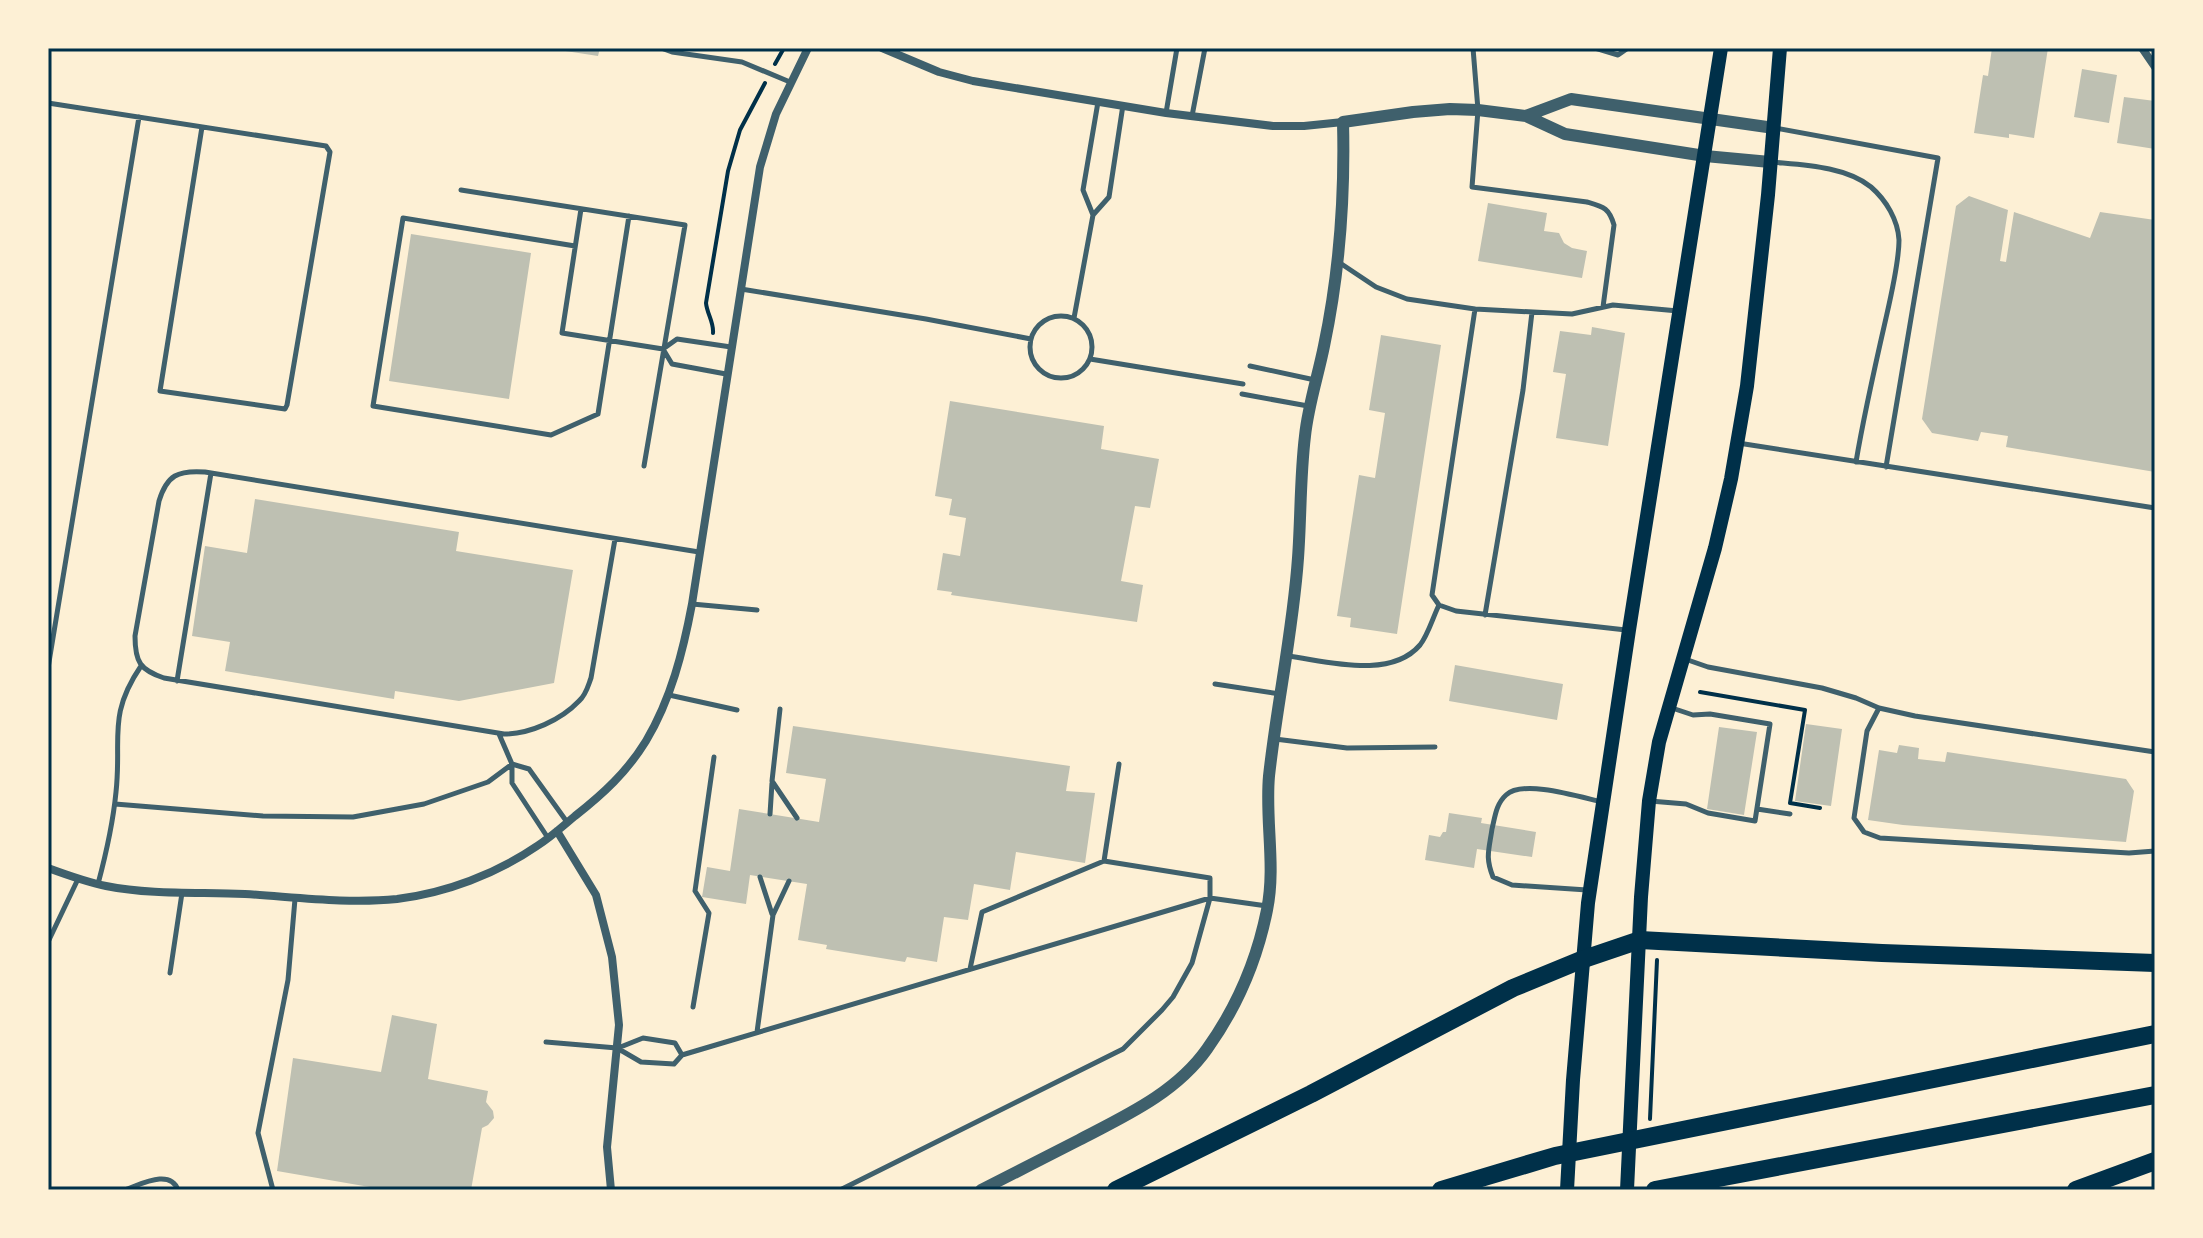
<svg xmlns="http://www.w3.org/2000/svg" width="2203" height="1238" viewBox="0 0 2203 1238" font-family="'Space Grotesk',sans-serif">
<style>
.building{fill:#bec0b2}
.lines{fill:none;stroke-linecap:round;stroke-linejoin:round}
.path{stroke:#003049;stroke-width:4}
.service{stroke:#3f606c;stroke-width:5}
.minor{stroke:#3f606c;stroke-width:8}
.tertiary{stroke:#3f606c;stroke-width:12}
.secondary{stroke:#003049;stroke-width:14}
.motorway{stroke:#003049;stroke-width:18}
.neatline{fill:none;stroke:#003049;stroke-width:3}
</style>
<rect width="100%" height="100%" fill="#fdf0d5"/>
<path class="building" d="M559,48h41l-2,8 -39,-6z
M1992,48h56l-14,90 -25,-4v4l-35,-5 9,-58 5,1z
M2082,69l35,6 -8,48 -35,-6z
M2124,97l31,4v48l-38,-6z
M1969,196l39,14 -8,51 6,1 8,-50 76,26 10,-26 55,8v252l-149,-25 2,-11 -27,-4 -3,9 -46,-8 -10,-14 34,-213z
M1488,203l59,10 -3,18 15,2 5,10 8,5 15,3 -5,27 -104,-17z
M411,234l120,19 -22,146 -120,-18z
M1592,327l33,6 -17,113 -52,-8 10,-64 -13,-2 7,-41 31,4z
M1381,335l60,10 -44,289 -47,-7 1,-9 -14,-2 22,-141 16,3 10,-65 -16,-3z
M950,401l154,25 -3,23 58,10 -9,49 -15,-2 -14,75 22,4 -6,37 -186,-27 1,-3 -15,-2 6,-37 17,3 6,-38 -17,-3 3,-16 -17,-3z
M255,499l204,33 -3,19 117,19 -19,113 -95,18 -64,-10 -1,8 -169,-28 5,-29 -38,-6 13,-90 42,7z
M1455,665l108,19 -6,36 -108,-19z
M1806,724l36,5 -11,77 -36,-5z
M793,726l277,40 -4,25 29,2 -10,70 -69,-11 -6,38 -36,-6 -6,36 -24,-3 -7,45 -30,-5 -2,5 -79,-13 1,-4 -29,-5 9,-56 -57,-9 -4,29 -44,-7 5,-30 23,4 9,-62 80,13 7,-43 -40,-6z
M1719,727l38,5 -13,83 -37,-6z
M1899,745l20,3 -1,11 27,3 2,-10 179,27 8,12 -8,51 -223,-17 -35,-5 11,-70 18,3z
M1449,813l33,5 -1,5 55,9 -4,25 -55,-8 -3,19 -49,-8 4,-25 11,2 3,-5h3z
M392,1015l45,9 -9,55 60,12 -2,11 7,9 1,7 -6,7 -6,3 -11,62h-84l-110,-19 16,-113 88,14z"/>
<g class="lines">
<path class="path" d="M775,64l9,-16
M713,333c1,-11 -6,-19 -7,-30l22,-132 12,-41 25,-47
M1700,692l105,18 -15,93 30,5
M1650,1119l7,-159"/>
<path class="service" d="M661,48l11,4 70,10 48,20
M1473,48l5,62 -6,77 115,15c17,5 22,6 27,23l-11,82
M1595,48l23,7 10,-7
M1098,102l-15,88 10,25 16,-18 14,-92
M48,103l278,43 4,6 -43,253 -2,4 -125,-18 42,-264
M1166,113l11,-65
M1192,116l13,-68
M1775,128l163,30 -52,309
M1771,162c31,3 74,4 100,25 15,13 27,33 28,53 0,22 -8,56 -13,78 -11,48 -22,96 -30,144
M461,190l224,35 -41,241
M581,209l-19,124 101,16
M575,246l-172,-28 -30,188 178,29 47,-21 31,-198
M1340,263l36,24 31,12 68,10 97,5 41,-9 65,6
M741,289l185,30 105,20
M1475,309l-43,286 7,10 17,6 170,19
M1030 347a31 31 0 1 1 62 0a31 31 0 1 1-62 0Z
M1074,318l19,-103
M1090,359l153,25
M1250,366l65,14
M726,374l-54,-10 -9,-15 14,-10 54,8
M1242,394l66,12
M1738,443l417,65
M615,539l-24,139c-3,8 -5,17 -12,23 -18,19 -49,33 -75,33l-340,-56c-24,-8 -29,-16 -29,-42l24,-135c8,-26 19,-31 46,-29l494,80
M692,604l65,6
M1485,615l38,-225 9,-78
M1288,656c39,5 102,24 132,-11 8,-10 13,-28 19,-40
M1685,659l23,8 114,21 34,10 23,10 36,8 240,36
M48,668l91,-551
M177,681l34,-208
M1215,684l65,10
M669,695l68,15
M1879,708l-12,23 -13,87 10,14 16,6 249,15 26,-2
M780,709l-8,72 25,37
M1275,739l72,9 88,-1
M1650,801l36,3 22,9 47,8 15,-97 -60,-10 -17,1 -21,-7
M115,804l148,12 90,1 71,-13 64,-22 24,-18 -13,-30
M1757,809l33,5
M770,814l2,-31
M548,838l-36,-55v-19l17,5 38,53
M760,877l12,37
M98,884c8,-30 15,-61 18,-92 6,-54 -9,-76 25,-126
M1587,890l-75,-5 -19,-8c-8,-20 -4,-27 -1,-48 3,-12 4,-25 14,-34 17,-16 74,2 96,7
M48,942l30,-63
M970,969l12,-57 122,-51
M170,973l12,-80
M693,1007l16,-94 -14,-22 19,-134
M757,1032l16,-117 16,-34
M546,1042l71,6 24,14 33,2 8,-9 -7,-12 -32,-5 -25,10
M682,1055l528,-157 57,8
M124,1190c16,-5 46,-22 54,0
M273,1190l-15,-57 30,-153 7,-81
M840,1190l283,-141 39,-39 11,-13 19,-34 18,-65v-20l-106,-17 15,-97"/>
<path class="minor" d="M882,48l57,24 34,9 193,32 107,13h31l39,-4
M2142,48l13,19
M557,831l39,64 16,62 7,68 -12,122 4,43
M48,868c19,7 38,14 58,18 45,9 93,6 139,8 50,3 102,10 152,5 49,-6 99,-25 140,-53 14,-9 26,-20 38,-30 28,-22 52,-44 71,-75 25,-42 37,-89 46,-137l68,-437 16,-53 32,-66"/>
<path class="tertiary" d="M1526,116l45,-17 203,29
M981,1190c33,-17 65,-33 98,-50 46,-24 97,-47 128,-91 30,-42 50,-89 60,-139 9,-44 -2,-90 2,-134 8,-73 24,-145 29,-218 3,-41 2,-81 7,-122 3,-30 13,-60 19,-90 16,-76 21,-146 19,-224l70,-10 37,-3 28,1 48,6 39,18 140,22 65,6"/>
<path class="secondary" d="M1567,1190l6,-110 15,-177 41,-273 92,-582
M1627,1190l14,-293 8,-96 10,-59 56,-194 16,-69 16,-93 21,-191 12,-147"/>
<path class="motorway" d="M1116,1190l195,-96 202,-106 68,-28 59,-20 242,13 273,10
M1441,1190l114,-34 600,-122
M1655,1190l500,-95
M2076,1190l79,-29"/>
</g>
<rect width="2203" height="1238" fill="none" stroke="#fdf0d5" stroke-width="100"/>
<rect x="50" y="50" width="2103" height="1138" class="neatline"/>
</svg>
